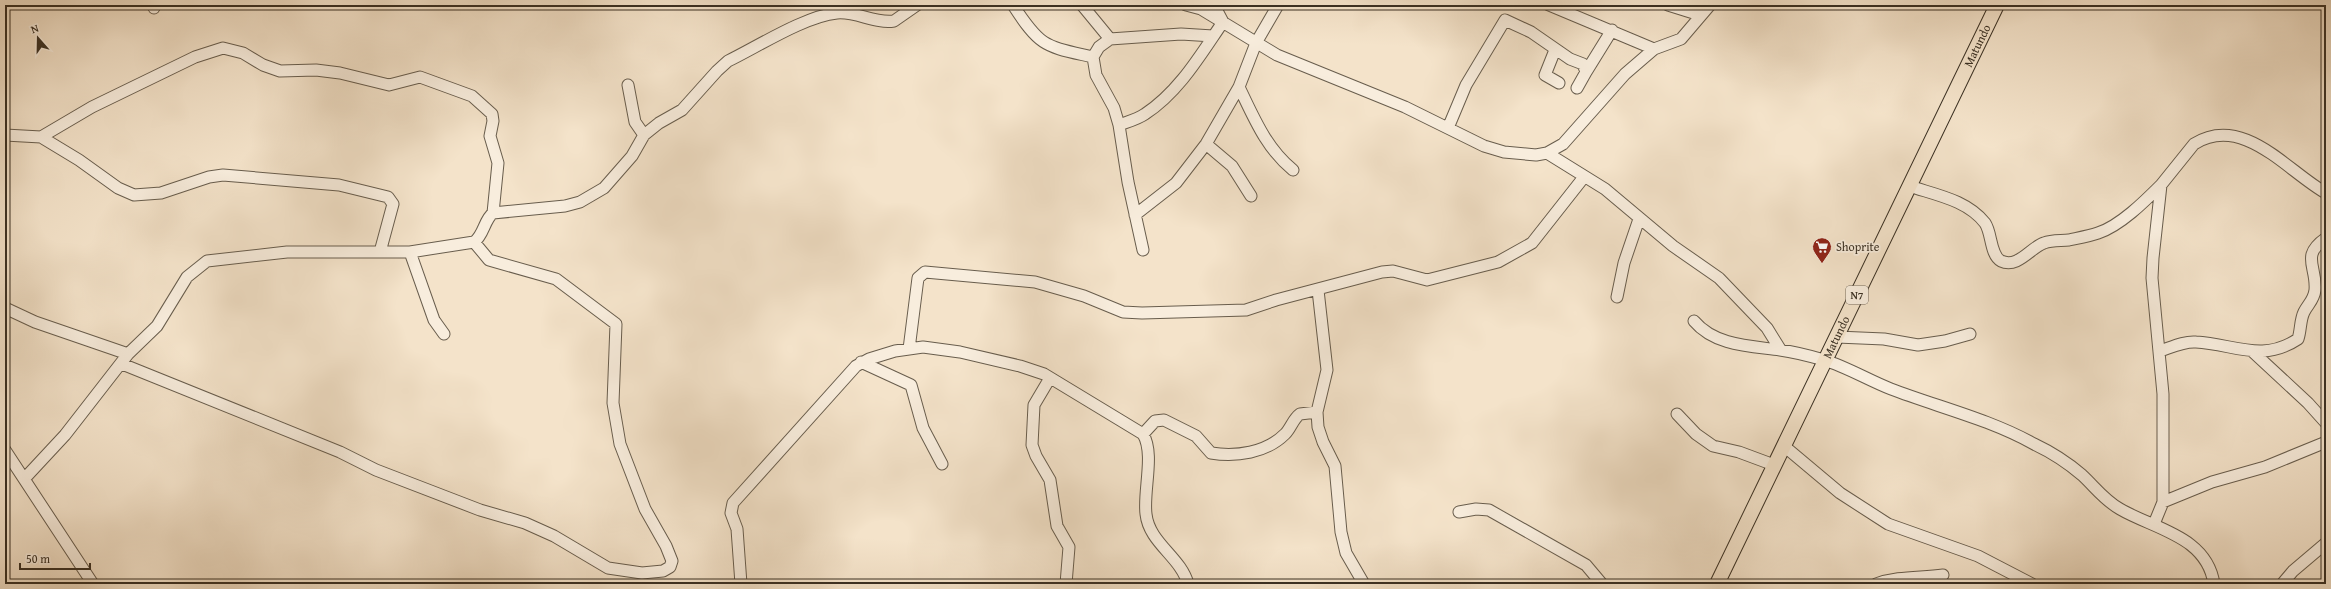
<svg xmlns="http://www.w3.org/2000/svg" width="2331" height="589" viewBox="0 0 2331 589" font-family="'Gentium Book Plus',serif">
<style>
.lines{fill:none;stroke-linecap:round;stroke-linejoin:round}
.minor-casing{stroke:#685d4d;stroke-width:13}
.major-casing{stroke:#3a3023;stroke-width:16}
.minor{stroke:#f8eddd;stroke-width:11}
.major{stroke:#f4e3ca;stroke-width:14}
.labels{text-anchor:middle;stroke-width:3.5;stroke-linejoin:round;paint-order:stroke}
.shield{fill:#f8eddd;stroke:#73695b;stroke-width:1}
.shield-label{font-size:11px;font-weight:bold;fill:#3a3023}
.street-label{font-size:12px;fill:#3a3023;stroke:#f8eddd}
.poi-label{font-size:12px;fill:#3a3023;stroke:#f8eddd;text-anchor:start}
</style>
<rect width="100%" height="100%" fill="#f4e3ca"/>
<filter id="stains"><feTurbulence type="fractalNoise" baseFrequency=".005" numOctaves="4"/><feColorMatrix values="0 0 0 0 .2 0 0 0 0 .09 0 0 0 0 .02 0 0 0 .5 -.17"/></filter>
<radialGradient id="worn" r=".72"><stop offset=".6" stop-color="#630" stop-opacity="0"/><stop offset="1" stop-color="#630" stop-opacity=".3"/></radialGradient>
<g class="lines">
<g class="minor-casing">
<path id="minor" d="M1013,5c28,43 32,41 80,52
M1082,5l28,34
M1186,5l15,4 76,46 128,52 79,39 20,6 32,3 11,-2 16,-9 62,-70 29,-25 27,-10 29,-34
M1214,5l9,17
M1549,5l105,44
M1668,5l32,10
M154,8v-3
M1555,50l-10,25 14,8
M1586,72l26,-42
M628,85l7,37 9,13
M1239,87c15,31 27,61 54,83
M1119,125c8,-3 19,-6 26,-11 34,-22 56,-60 78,-92
M1448,128l18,-43 39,-65 26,12 39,27 13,5 3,8 -9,16
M5,135l36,2 51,-30 103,-50 28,-9 20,5 20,12 17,6 36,-1 24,3 49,12 31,-8 52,19 20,18 1,7 -3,15 8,27 -5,50
M41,137l38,23 39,28 16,7 27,-2 48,-16 14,-2 116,10 49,12 5,7 -13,48
M1206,144l26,22 19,30
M1547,153l58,36 68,57 46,32 48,50 13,21
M1909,186c27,9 58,14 76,37 7,10 5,32 16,38 17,8 30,-14 43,-18 8,-3 17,-2 25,-3 9,-2 20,-4 29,-7 22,-7 47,-32 63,-48
M1135,215l41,-32 30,-39 33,-57 17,-44 22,-38
M1143,250l-15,-68 -9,-57 -5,-17 -18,-33 -3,-18 6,-10 11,-8 71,-5 32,2
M410,252l24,68 10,14
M1318,290l9,80 -10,42 1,15 5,15 12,24 6,66 5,21 18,31
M1617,297l7,-34 15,-44
M5,308l30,14 93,32
M1694,321c21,25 57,25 86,29 15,2 30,6 44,10 23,7 44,20 67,29 47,18 98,30 143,55 17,8 34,19 48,31 13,12 22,25 38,34 34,20 87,27 94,75
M1837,337l47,2 34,6 27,-4 25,-7
M909,349l9,-71 7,-6 110,10 49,14 39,16 19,1 104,-3 30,-10 106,-28 11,-1 34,9 71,-18 34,-19 52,-66
M2160,351c12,-4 24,-10 36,-9 38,2 66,21 102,-3 3,-9 2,-19 6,-27 4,-8 10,-12 11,-22 2,-24 -15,-34 11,-52
M2253,352l55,51 18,20
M861,362l50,23 12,43 19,36
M122,364l218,88 36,18 104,40 45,13 29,13 54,32 34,5 21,-2 7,-4 2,-6 -6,-15 -21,-37 -25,-65 -7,-41 3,-79 -60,-45 -67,-19 -15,-18
M1050,378l-16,27 -2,40 4,11 14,24 7,46 12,21 -3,37
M1677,414l19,20 17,12 26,6 35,13
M1143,434l12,-13 9,-1 32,16 15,17c25,4 55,0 74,-19 6,-6 8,-15 15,-20l17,-2
M1784,446l56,47 48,31 90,32 54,28
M5,450l88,134
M25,478l40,-43 63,-81 29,-28 30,-49 20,-16 80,-9h123l64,-10c10,-7 10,-22 19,-29l72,-7 15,-4 24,-14 28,-32 12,-21 15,-12 23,-13 35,-39 11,-10c29,-14 77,-45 109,-48 19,-2 38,11 57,8l23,-16
M2163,502l49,-20 53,-15 61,-25
M1459,512l17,-3 13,1 97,55 16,19
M2154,524l9,-22v-108l-11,-116 1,-20 8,-73 33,-41c49,-31 94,28 132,49
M741,584l-4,-55 -6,-16 2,-10 123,-137 13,-7 26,-8 28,-4 37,5 60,14 24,8 99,60c12,20 0,57 3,80 3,29 35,43 42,70
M1876,584c22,-8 44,-6 67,-9
M2282,584l11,-13 33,-28"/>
</g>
<g class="major-casing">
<g id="major">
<path id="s1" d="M1717,584l280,-579"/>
</g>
</g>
<use href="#minor" class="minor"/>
<use href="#major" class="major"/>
</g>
<defs>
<g id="supermarket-pin" transform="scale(1)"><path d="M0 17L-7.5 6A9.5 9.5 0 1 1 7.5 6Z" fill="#8f2418" stroke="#f8eddd"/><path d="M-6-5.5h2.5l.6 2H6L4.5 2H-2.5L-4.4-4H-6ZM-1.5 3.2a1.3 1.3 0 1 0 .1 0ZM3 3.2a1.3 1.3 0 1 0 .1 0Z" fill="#fff"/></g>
</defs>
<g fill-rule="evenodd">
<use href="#supermarket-pin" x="1822" y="247"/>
</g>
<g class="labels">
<rect class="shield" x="1846" y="286" width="22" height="18" rx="3"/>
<g class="shield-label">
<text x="1857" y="299">N7</text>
</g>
<g class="street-label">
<text dy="4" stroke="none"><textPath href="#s1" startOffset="598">Matundo</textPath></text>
<text dy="4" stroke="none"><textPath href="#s1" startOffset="274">Matundo</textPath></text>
</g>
<g class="poi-label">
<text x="1836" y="251">Shoprite</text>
</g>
</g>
<rect width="2331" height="589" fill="none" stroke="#f4e3ca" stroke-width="20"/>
<rect x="6" y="6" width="2319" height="577" fill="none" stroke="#3a3023" stroke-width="2"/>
<rect x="10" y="10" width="2311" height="569" fill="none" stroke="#3a3023"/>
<g transform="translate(38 38) rotate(340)" stroke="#f8eddd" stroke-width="3" paint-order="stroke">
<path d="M0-3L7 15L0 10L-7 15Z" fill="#3a3023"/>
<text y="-6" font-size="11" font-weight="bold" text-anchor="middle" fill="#3a3023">N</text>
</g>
<path d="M20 563v6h70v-6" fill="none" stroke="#3a3023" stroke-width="2"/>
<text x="26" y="563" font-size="12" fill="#3a3023" stroke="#f8eddd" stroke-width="3" paint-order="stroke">50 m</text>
<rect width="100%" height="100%" filter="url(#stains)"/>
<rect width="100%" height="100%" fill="url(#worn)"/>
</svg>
